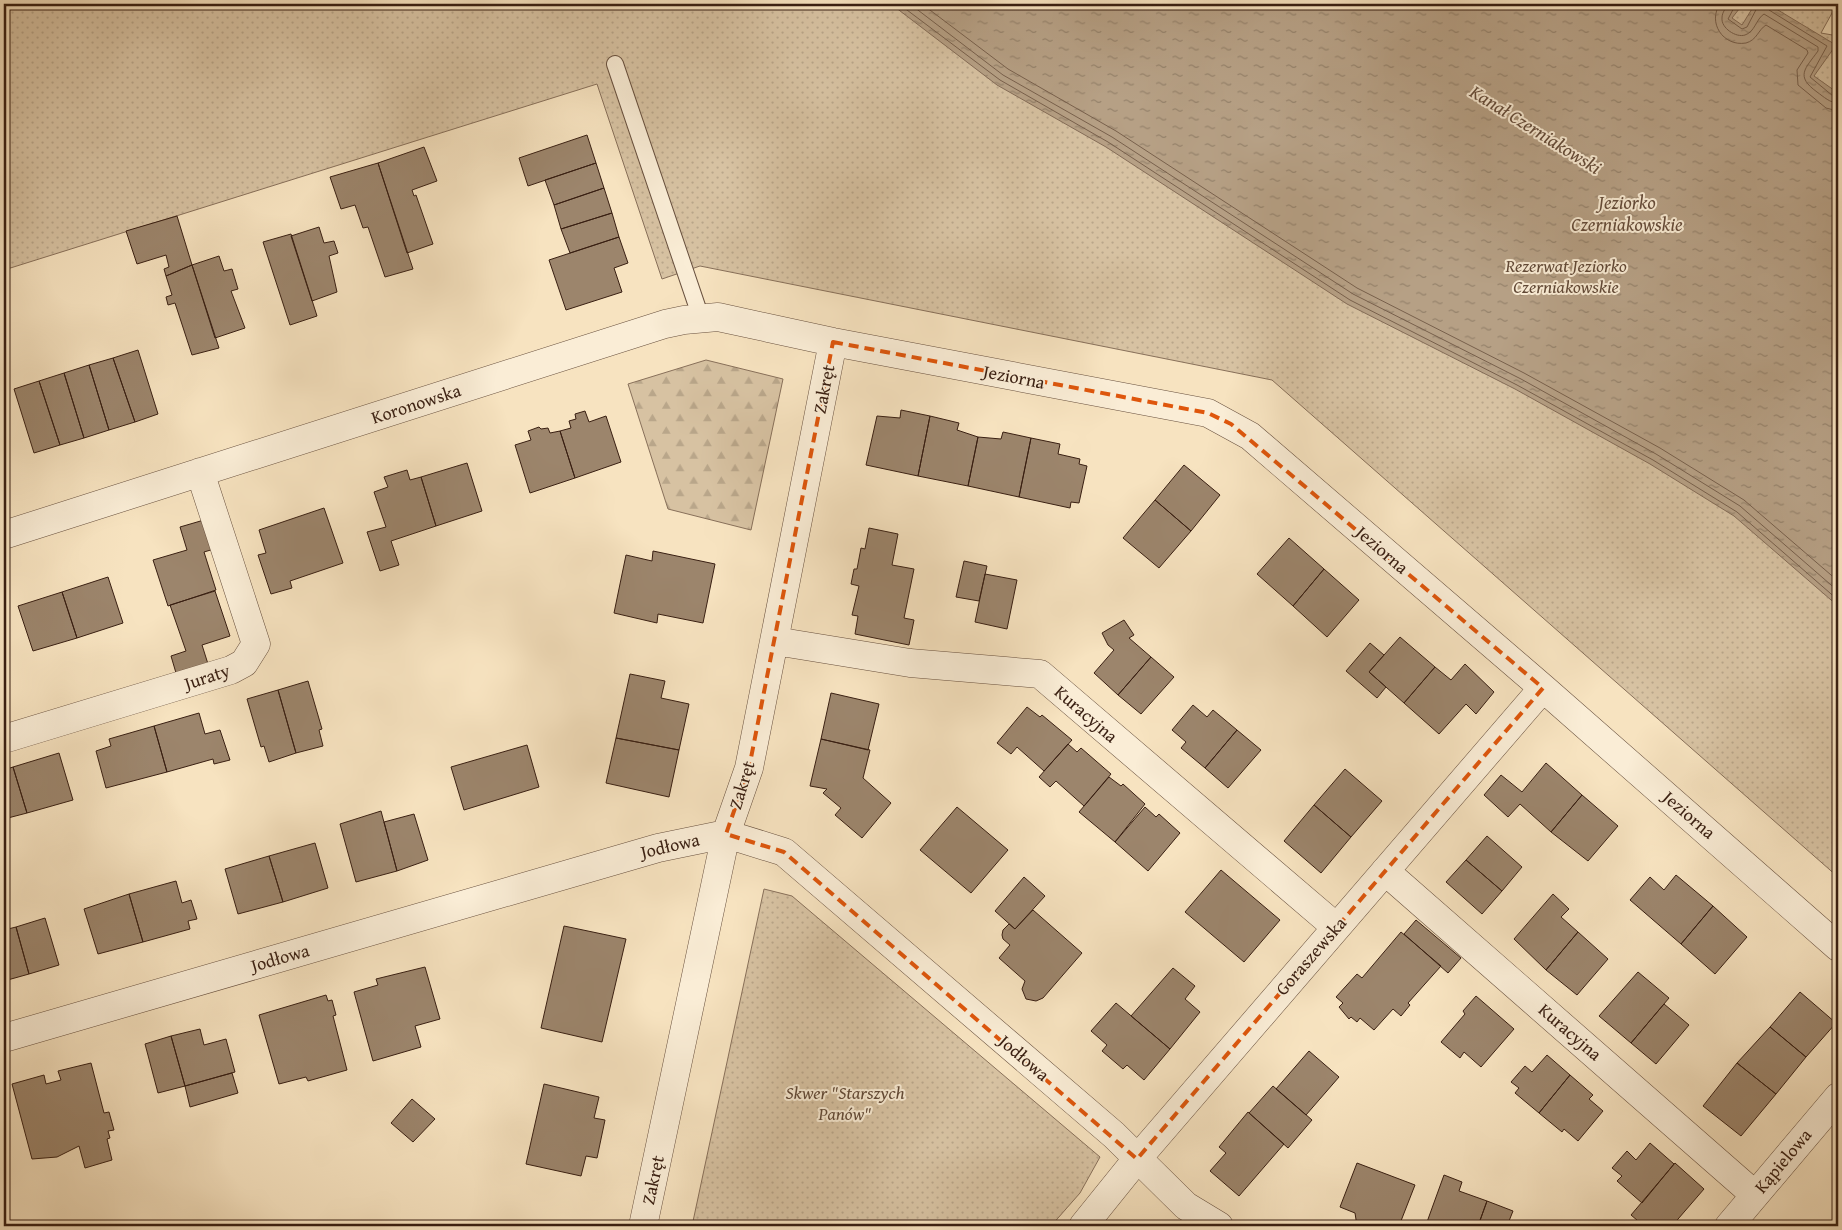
<svg xmlns="http://www.w3.org/2000/svg" width="1842" height="1230" viewBox="0 0 1842 1230" font-family="'Gentium Book Plus',serif">
<style>
.forest{fill:url(#forest-firs);stroke:#88705a}
.park{fill:url(#park-dots);stroke:#88705a}
.water{fill:url(#water-ripples);stroke:#846c57}
.lines{fill:none;stroke-linecap:round;stroke-linejoin:round}
.shore{stroke:#78604c;stroke-width:1}
.building{fill:#9c856c;stroke:#391f12}
.lane-casing{stroke:#68503e;stroke-width:18}
.street-casing{stroke:#68503e;stroke-width:29}
.lane{stroke:#faedd6;stroke-width:16}
.street{stroke:#faedd6;stroke-width:28}
.marked{fill:none;stroke:#df560c;stroke-width:4;stroke-dasharray:10 6;stroke-linejoin:round}
.labels{text-anchor:middle;stroke-width:4;stroke-linejoin:round;paint-order:stroke}
.park-label{font-size:18px;font-style:italic;fill:#604836;stroke:#faedd6}
.street-label{font-size:18px;fill:#391f12;stroke:#faedd6}
.water-label{font-size:19px;font-style:italic;fill:#654c3a;stroke:#faedd6}
</style>
<defs>
<pattern id="forest-firs" width="22" height="20" patternUnits="userSpaceOnUse" patternTransform="scale(1.25)"><rect width="22" height="20" fill="#d7c2a2"/><path d="M5 1l3.5 6h-7zM16 11l3.5 6h-7z" fill="#b9a68a"/></pattern>
<pattern id="park-dots" width="8" height="8" patternUnits="userSpaceOnUse" patternTransform="scale(1.25)"><rect width="8" height="8" fill="#d7c2a2"/><path d="M2 2h.1M6 6h.1" fill="none" stroke="#b9a68a" stroke-width="1.8" stroke-linecap="round"/></pattern>
<pattern id="water-ripples" width="26" height="14" patternUnits="userSpaceOnUse" patternTransform="scale(1.25)"><rect width="26" height="14" fill="#b6a085"/><path d="M2 4q2-2 4 0t4 0M15 11q2-2 4 0t4 0" fill="none" stroke="#95826b"/></pattern>
</defs>
<rect width="100%" height="100%" fill="#f7e3c0"/>
<filter id="stains"><feTurbulence type="fractalNoise" baseFrequency=".004" numOctaves="4"/><feColorMatrix values="0 0 0 0 .2 0 0 0 0 .09 0 0 0 0 .02 0 0 0 .5 -.17"/></filter>
<radialGradient id="worn" r=".72"><stop offset=".6" stop-color="#630" stop-opacity="0"/><stop offset="1" stop-color="#630" stop-opacity=".3"/></radialGradient>
<path class="forest" d="M706,360l77,19 -32,151 -83,-21 -40,-125z"/>
<path class="park" d="M6,4h1831l-16,29 17,3v841l-566,-497 -572,-114 -38,13 -65,-195 -593,186v-264z
M764,889l28,7 308,261 -20,36 -29,33h-359z"/>
<path class="water" d="M891,4h852l-11,14 10,7 13,-21h13l68,41 -22,31 24,17v513l-104,-90 -84,-52 -135,-75 -168,-85 -241,-157 -109,-62z"/>
<g class="lines">
<path class="shore" d="M899,4l101,76 108,62 242,158 167,85 136,75 84,52 101,88
M910,4l93,71 109,62 241,157 168,85 135,75 84,52 98,85
M922,4l86,65 108,62 241,157 167,85 136,75 84,52 94,81
M1720,4c-13,18 3,43 26,39 11,-3 12,-13 20,-18l41,25 1,3 -11,17 1,15 28,23 12,3
M1729,4c-3,4 -7,8 -7,14 -1,10 14,20 23,17 10,-3 11,-16 19,-21l54,33v4c-13,18 -23,25 -1,41 7,5 13,11 21,11
M1736,4l-8,15 14,10 5,-2 12,-23
M1766,4l3,6 58,36 -17,31 23,19 5,1"/>
</g>
<path class="building" d="M587,135l9,28 -68,23 -9,-28z
M424,147l13,34 -25,9 2,6 2,-1 17,49 -26,9 -29,-90z
M378,163l35,106 -28,8 -17,-50 -5,1 -8,-23 -14,4 -11,-32z
M596,163l8,25 -50,17 -9,-25z
M604,188l8,25 -51,16 -7,-24z
M612,213l7,24 -49,16 -9,-24z
M177,216l15,49 -26,11 -2,-7 5,-2 -3,-12 -29,9 -11,-33z
M319,227l5,16 10,-2 4,12 -9,3 8,36 -25,9 -21,-65z
M291,234l26,82 -27,9 -27,-83z
M619,237l9,26 -14,5 8,24 -56,18 -17,-50z
M219,256l5,15 8,-2 6,20 -7,2 14,37 -30,10 -23,-73z
M192,265l27,83 -27,7 -17,-52 -7,2 -2,-8 6,-2 -6,-19z
M138,350l20,64 -23,8 -22,-64z
M113,358l22,64 -26,8 -20,-65z
M89,365l20,65 -25,8 -20,-65z
M64,373l20,65 -24,7 -21,-64z
M39,381l21,64 -26,8 -20,-64z
M901,410l29,6 -12,60 -52,-11 11,-49 23,2z
M585,411l4,11 17,-6 15,46 -46,16 -15,-47 11,-3 -2,-7 7,-2 -1,-5z
M930,416l29,7 -2,7 21,7 -10,49 -50,-10z
M539,427l2,2 7,-1 2,5 10,-2 15,47 -45,15 -15,-48 16,-5 -3,-9z
M1003,432l28,6 -12,59 -51,-11 10,-49 23,2z
M1031,438l29,6 -2,10 22,5 -1,5 8,2 -8,37 -8,-1 -1,6 -51,-11z
M467,463l15,48 -46,15 -15,-49z
M1184,465l36,30 -29,36 -36,-31z
M407,470l3,10 11,-3 15,49 -45,15 8,24 -19,6 -13,-39 19,-5 -12,-35 14,-5 -4,-10z
M1155,500l36,31 -32,37 -36,-30z
M324,508l19,55 -53,18 2,7 -21,6 -13,-39 8,-2 -7,-23z
M204,520l10,29 -10,3 12,38 -48,16 -15,-46 34,-10 -7,-23z
M869,528l29,6 -6,31 22,4 -10,49 10,2 -5,25 -54,-11 3,-18 -6,-1 7,-29 -8,-2 3,-15h3l4,-21 4,1z
M1289,538l35,31 -31,37 -36,-32z
M653,551l62,13 -12,59 -45,-9 -1,9 -43,-10 12,-58 26,6z
M964,561l23,5 -8,35 -23,-4z
M1324,569l35,31 -32,37 -34,-31z
M985,574l32,6 -10,49 -32,-7z
M108,577l15,46 -46,15 -15,-46z
M215,591l15,45 -28,9 6,19 -32,9 -5,-17 15,-5 -16,-46z
M62,592l15,46 -44,13 -15,-45z
M1124,620l10,15 -5,3 22,19 -33,38 -24,-22 20,-23 -6,-5 -6,-12z
M1400,637l35,30 -31,36 -35,-31z
M1370,643l14,12 -15,17 17,15 -9,11 -31,-27z
M1151,657l23,20 -33,37 -23,-19z
M1465,664l29,28 -18,22 -10,-10 -27,30 -35,-31 31,-36 16,13z
M630,674l35,7 -4,17 28,6 -10,46 -63,-12z
M308,681l14,48 -3,1 4,16 -27,7 -18,-63z
M278,690l18,63 -27,9 -5,-16 -3,1 -14,-48z
M831,693l48,11 -11,46 -47,-11z
M1193,705l14,12 6,-7 24,20 -32,38 -24,-20 5,-6 -14,-12z
M1027,707l13,10 2,-2 30,25 -28,31 -27,-24 -6,7 -14,-11z
M199,713l6,21 15,-4 10,30 -16,4 -1,-5 -46,13 -13,-46z
M154,726l13,46 -61,16 -10,-37 15,-5 -2,-7z
M1237,730l24,20 -33,38 -23,-20z
M616,738l63,12 -10,47 -63,-14z
M821,739l49,11 -7,28 28,25 -29,35 -27,-23 6,-7 -18,-15 4,-4 -17,-3z
M1068,744l9,8 4,-4 30,26 -27,32 -28,-25 -6,6 -11,-10z
M527,745l12,42 -75,23 -13,-43z
M59,753l14,47 -46,13 -14,-46z
M1546,763l36,32 -31,37 -31,-28 -12,13 -24,-22 17,-20 21,17z
M13,767l14,46 -23,6v-49z
M1345,769l37,32 -31,36 -37,-32z
M1109,777l12,9 2,-2 22,20 -30,38 -36,-30z
M1582,795l36,31 -30,35 -37,-29z
M1314,805l37,32 -30,36 -37,-32z
M957,807l51,43 -37,43 -51,-43z
M1145,807l11,10 3,-3 21,19 -32,38 -33,-29z
M381,811l16,60 -41,11 -16,-58z
M414,814l14,46 -31,11 -13,-49z
M1487,836l35,31 -20,24 -36,-31z
M315,843l13,45 -45,14 -14,-46z
M269,856l14,46 -45,12 -13,-45z
M1466,860l36,31 -20,23 -36,-32z
M1221,870l59,50 -36,42 -59,-50z
M1676,875l37,31 -32,38 -51,-44 20,-23 14,13z
M1024,877l21,19 -30,33 -20,-18z
M176,881l6,22 9,-3 6,19 -9,2 2,8 -47,13 -14,-48z
M129,894l14,48 -45,12 -14,-45z
M1553,894l16,15 -8,8 17,15 -32,38 -32,-31z
M1713,906l34,31 -32,37 -34,-30z
M1033,910l49,43 -39,45 -7,3 -10,-2 -4,-10 3,-8 -26,-23 11,-13 -7,-6 -1,-4 1,-5 6,-6 6,5z
M45,918l14,47 -30,9 -13,-47z
M1416,920l45,38 -13,15 -44,-39z
M564,926l62,13 -24,103 -61,-14z
M16,927l13,47 -25,7v-51z
M1401,932l40,34 -33,37 2,2 -9,11 -8,-7 -19,21 -14,-12 -3,4 -6,-5 -2,2 -10,-12 4,-4 -7,-6 21,-23 5,4z
M1578,932l30,27 -31,36 -31,-25z
M425,967l15,52 -25,7 6,21 -48,14 -19,-69 24,-7 -2,-6z
M1173,968l22,18 -10,13 15,13 -30,37 -39,-33z
M1638,972l31,26 -38,45 -32,-27z
M1800,992l36,31 -30,34 -36,-30z
M326,995l2,6 4,-1 4,15 -3,1 14,54 -39,11 -2,-4 -27,7 -20,-69z
M1476,996l38,33 -33,38 -17,-15 -4,6 -19,-16 24,-28 -2,-3z
M1116,1003l54,46 -26,31 -17,-15 -4,4 -21,-18 5,-6 -16,-14z
M1664,1004l25,21 -33,39 -25,-21z
M1770,1027l36,30 -30,37 -39,-31z
M200,1029l4,16 22,-6 9,33 -50,14 -14,-50z
M171,1036l14,50 -27,7 -13,-49z
M1309,1051l30,26 -33,38 -30,-26z
M1547,1055l23,20 -31,38 -24,-20 4,-5 -8,-6 14,-16 7,6z
M91,1063l13,50 5,-1 5,18 -6,1 2,7 -3,1 5,21 -27,8 -6,-22 -22,11 -25,2 -20,-75 32,-9 2,9 15,-4 -3,-9z
M1737,1063l39,31 -35,42 -38,-30z
M232,1073l6,20 -48,14 -5,-21z
M1570,1075l23,20 -4,4 14,12 -25,30 -14,-12 -2,3 -23,-19z
M544,1084l55,13 -5,21 11,2 -8,38 -11,-2 -5,20 -55,-12z
M1273,1086l39,34 -24,28 -39,-35z
M412,1099l23,20 -22,23 -22,-19z
M1248,1112l36,32 -45,52 -29,-25 16,-18 -7,-6z
M1650,1143l24,21 -32,39 -25,-22 5,-5 -10,-8 15,-17 9,9z
M1357,1163l58,22 -16,41 -18,-3 -3,3h-21l-2,-13 -15,-6z
M1675,1163l29,26 -32,37h-5l-6,-6 -5,6h-12l-13,-11z
M1444,1175l18,7 -3,9 28,10 -9,25h-41l-10,-4z
M1487,1201l26,10 -6,15h-29z"/>
<g class="lines">
<g class="lane-casing">
<path id="lane" d="M615,64l86,254"/>
</g>
<g class="street-casing">
<path id="street" d="M4,535l661,-211 19,-4 34,-3 115,25 375,71 42,23 293,252 295,259
M775,641l135,22 130,11 296,253
M4,739l227,-69 13,-7 12,-19 -56,-172
M1385,871l370,324
M4,1038l654,-190 68,-14 58,18 330,283 72,71 33,20
M643,1226l83,-392 23,-66 84,-426
M1083,1226l54,-67 406,-471
M1729,1226l109,-129"/>
</g>
<use href="#lane" class="lane"/>
<use href="#street" class="street"/>
</g>
<path class="marked" d="M833,342l375,71 23,11 312,264 -406,471 -353,-307 -58,-18 23,-66z"/>
<g class="labels">
<g class="park-label">
<text x="1566" y="272">Rezerwat Jeziorko<tspan x="1566" dy="21">Czerniakowskie</tspan></text>
<text x="845" y="1099">Skwer "Starszych<tspan x="845" dy="21">Panów"</tspan></text>
</g>
<g class="street-label">
<text transform="translate(1014 377) rotate(11)" y="6">Jeziorna</text>
<text transform="translate(824 389) rotate(-79)" y="6">Zakręt</text>
<text transform="translate(416 404) rotate(-18)" y="6">Koronowska</text>
<text transform="translate(1382 550) rotate(41)" y="6">Jeziorna</text>
<text transform="translate(207 677) rotate(-18)" y="6">Juraty</text>
<text transform="translate(1086 714) rotate(41)" y="6">Kuracyjna</text>
<text transform="translate(742 785) rotate(-73)" y="6">Zakręt</text>
<text transform="translate(1689 815) rotate(41)" y="6">Jeziorna</text>
<text transform="translate(670 846) rotate(-13)" y="6">Jodłowa</text>
<text transform="translate(1311 956) rotate(-49)" y="6">Goraszewska</text>
<text transform="translate(280 958) rotate(-16)" y="6">Jodłowa</text>
<text transform="translate(1570 1032) rotate(41)" y="6">Kuracyjna</text>
<text transform="translate(1024 1058) rotate(41)" y="6">Jodłowa</text>
<text transform="translate(1783 1161) rotate(-50)" y="6">Kąpielowa</text>
<text transform="translate(653 1180) rotate(-78)" y="6">Zakręt</text>
</g>
<g class="water-label">
<text transform="translate(1536 129) rotate(32)" y="7">Kanał Czerniakowski</text>
<text x="1627" y="209">Jeziorko<tspan x="1627" dy="22">Czerniakowskie</tspan></text>
</g>
</g>
<rect width="1842" height="1230" fill="none" stroke="#f7e3c0" stroke-width="20"/>
<rect x="5" y="5" width="1832" height="1220" fill="none" stroke="#391f12" stroke-width="2.5"/>
<rect x="10" y="10" width="1822" height="1210" fill="none" stroke="#391f12"/>
<rect width="100%" height="100%" filter="url(#stains)"/>
<rect width="100%" height="100%" fill="url(#worn)"/>
</svg>
